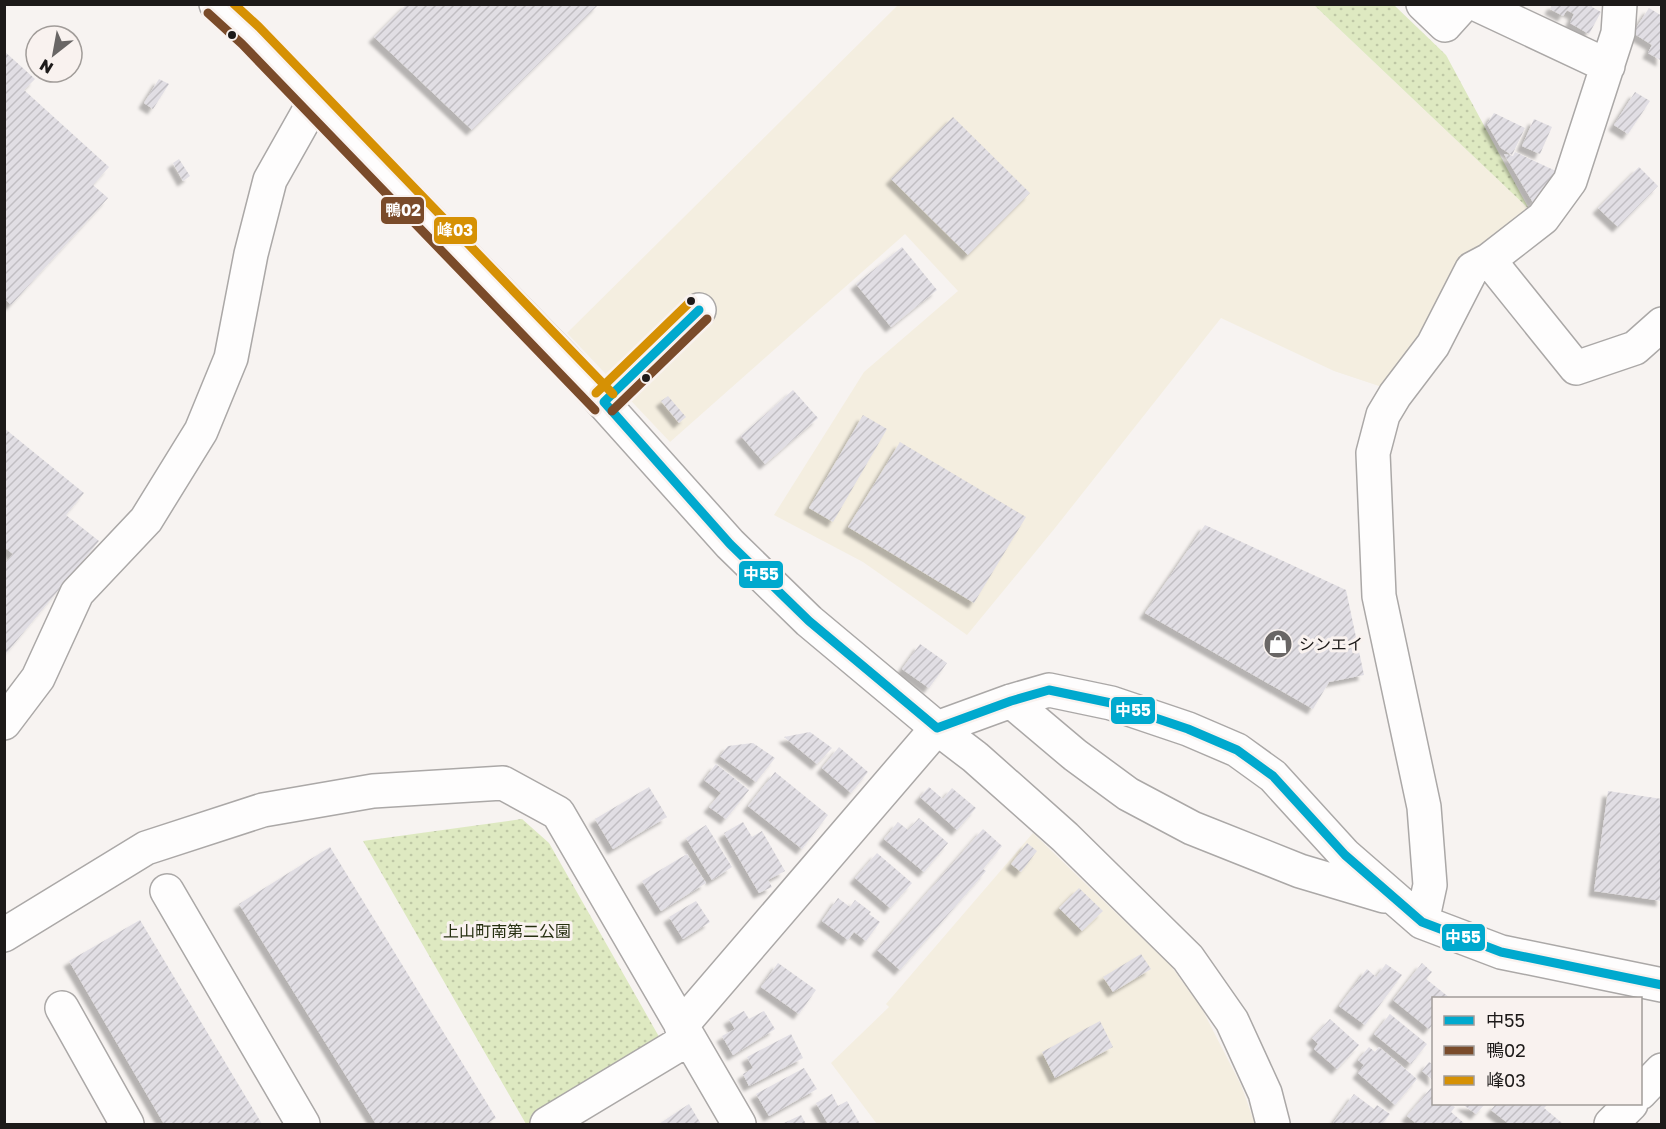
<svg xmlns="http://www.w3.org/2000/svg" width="1666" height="1129" viewBox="0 0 1666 1129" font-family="'Golos Text','Noto Sans JP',sans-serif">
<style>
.industrial{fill:#f4eee0}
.green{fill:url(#green-dots)}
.building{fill:url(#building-hatch);filter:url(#shadow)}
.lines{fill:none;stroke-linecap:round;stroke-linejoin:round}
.minor-casing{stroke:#aba8a7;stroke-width:36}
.minor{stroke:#fefdfd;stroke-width:33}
.bus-1-casing{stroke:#f9f2ef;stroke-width:14}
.bus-2-casing{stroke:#f9f2ef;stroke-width:14}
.bus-3-casing{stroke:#f9f2ef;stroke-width:14}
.bus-1{stroke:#00a9ce;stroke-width:9}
.bus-2{stroke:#7a4b2a;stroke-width:9}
.bus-3{stroke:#d69104;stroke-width:9}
.bus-dot{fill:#1d1a19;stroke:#f9f2ef;stroke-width:2}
.labels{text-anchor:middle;stroke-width:6;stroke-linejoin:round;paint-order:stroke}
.poi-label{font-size:16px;fill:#1d1a19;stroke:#f9f2ef;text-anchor:start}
.park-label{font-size:16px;fill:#262f10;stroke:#f9f2ef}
.line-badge{stroke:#f9f2ef;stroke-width:2}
.badge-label{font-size:16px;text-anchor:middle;font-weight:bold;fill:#fff}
</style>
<defs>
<pattern id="green-dots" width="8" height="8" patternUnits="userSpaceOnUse" patternTransform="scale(1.5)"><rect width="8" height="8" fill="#dee9c1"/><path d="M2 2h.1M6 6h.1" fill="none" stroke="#bec7a5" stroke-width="1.8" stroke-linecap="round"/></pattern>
<pattern id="building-hatch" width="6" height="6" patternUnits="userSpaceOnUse" patternTransform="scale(1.5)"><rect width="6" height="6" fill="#e1dee4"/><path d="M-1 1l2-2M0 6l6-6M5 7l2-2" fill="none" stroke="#c1bec3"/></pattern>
<filter id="shadow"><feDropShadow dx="-5.5" dy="5.5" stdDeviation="1.5" flood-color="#0004"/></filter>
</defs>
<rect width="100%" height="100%" fill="#f7f3f1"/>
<path class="industrial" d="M898,5h416l215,204 -141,180 -54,-18 -113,-53 -166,210 -88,107 -104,-73 -89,-47 90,-143 94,-81 -53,-57 -235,208 -103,-109z
M1033,833l138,133 30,41 40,78 14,39h-378l-46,-61 58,-56 -3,-3z"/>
<path class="green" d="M1314,5h80l52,50 83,154z
M522,819l27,24 117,206 -135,75h-5l-163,-283z"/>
<path class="building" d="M407,4h192l-127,126 -98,-93z
M1553,4h40l-1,3 9,5 -12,22 -19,-11 4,-9 -7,-4 -4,6 -13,-7z
M1649,8l13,8v45l-14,-8 4,-8 -19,-12z
M4,51l31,28 -11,11 85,77 -16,18 15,13 -97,107 -7,-7z
M159,79l10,5 -16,25 -9,-6z
M1635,92l15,9 -22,33 -14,-9z
M1494,113l31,15 -13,27 -11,-7 -14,-24z
M953,117l77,76 -62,62 -77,-76z
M1534,119l18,8 -12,27 -18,-8z
M1515,152l43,20 -24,32 -30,-50 9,2z
M179,159l11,17 -7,5 -10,-18z
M1639,167l19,19 -40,41 -20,-19z
M902,247l35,43 -46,37 -35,-43z
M793,390l25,28 -53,46 -24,-28z
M668,396l18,21 -7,6 -18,-22z
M863,415l24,14 -54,93 -24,-14z
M4,428l80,65 -18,22 33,26 -95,115v-92l9,-10 -9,-7z
M900,442l126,75 -52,86 -126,-76z
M1205,525l141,65 18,85 -35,7 -16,27 -168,-96z
M920,644l27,19 -18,25 -27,-19z
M810,732l22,16 -15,16 -33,-27z
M753,743l22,15 -19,24 -36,-26 8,-10z
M839,747l29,25 -17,21 -29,-25z
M716,764l33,26 -23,29 -17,-12 12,-14 -17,-13z
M775,772l53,43 -26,34 -54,-43z
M649,787l18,30 -54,32 -18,-30z
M929,787l14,12 9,-11 24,20 -19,22 -37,-33z
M1608,791l54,8v102l-68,-10z
M919,818l29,25 -24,29 -40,-33 14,-17 10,8z
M743,822l9,15 10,-6 23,40 -17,9 4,7 -13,6 -35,-60z
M706,825l26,42 -20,13 -26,-42z
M983,829l19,17 -19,23 3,2 -86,99 -23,-20z
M1027,843l10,8 -16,21 -10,-8z
M330,847l166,271 -10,6h-110l-137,-220z
M877,853l35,30 -22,25 -35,-30z
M687,854l19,29 -45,28 -19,-30z
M1079,888l24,23 -21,20 -23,-23z
M838,898l12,9 5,-7 16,12 -2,2 11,8 -14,19 -12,-9 -6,8 -26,-19z
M696,901l14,21 -27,17 -14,-22z
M140,920l122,204h-98l-95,-163z
M1141,954l10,15 -38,23 -10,-15z
M778,963l38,27 -17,24 -38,-27z
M1422,963l10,9 -6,7 24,19h-16v25l-5,6 -36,-29z
M1386,964l16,11 -37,50 -26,-19 28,-37 9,8z
M744,1011l5,8 15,-8 11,18 -42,26 -11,-19 13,-7 -6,-10z
M1390,1014l37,30 -16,20 -37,-30z
M1330,1019l29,26 -22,24 -23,-20 4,-5 -6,-6z
M1100,1021l13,26 -58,31 -13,-26z
M791,1034l12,24 -54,28 -6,-12 10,-6 -6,-11z
M1369,1047l6,5 4,-5 38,32 -22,26 -37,-32 6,-8 -6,-5z
M1429,1062l5,3v16l-12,-10z
M804,1068l13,21 -48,27 -13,-22z
M1431,1088l3,1v15h16l5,3 -4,5 14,12h-48l-10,-8z
M832,1094l6,12 9,-5 13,23h-32l-12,-21z
M1354,1094l20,15 3,-4 13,9 -8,10h-47l-2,-1z
M689,1104l12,20h-42z
M1462,1104h23l-9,10z
M1496,1104h52l-4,4 18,15 -53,1 -18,-14z
M801,1115l5,9h-24z"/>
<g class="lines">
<g class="minor-casing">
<path id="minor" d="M216,4l34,31 314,324 166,185 79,77 128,107 38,29 90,80 123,121 44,63 33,72 8,31
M1423,4l22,21 19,-21
M1476,4l132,62
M1489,260l87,108 59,-20 27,-24
M604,402l95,-92
M1011,701l64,54 53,39 64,34 108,43 84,25
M4,723l34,-45 39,-85 69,-73 55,-89 30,-73 20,-104 19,-74 44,-78
M167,891l136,233
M1422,922l8,-37 -6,-78 -45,-211 -6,-143 10,-38 12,-20 38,-50 39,-76 17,-9 54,-42 27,-37 48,-148 2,-29
M4,935l142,-87 117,-38 110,-19 130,-8 55,30 181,311
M62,1008l65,116
M681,1026l256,-298 74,-27 38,-11 62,13 77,26 49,21 36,26 72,79 77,67 79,30 161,33
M1640,1093l22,-23
M547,1124l141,-85
M1611,1124l20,-20"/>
</g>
<use href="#minor" class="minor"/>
<g class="bus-1-casing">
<path id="bus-1" d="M604,402l126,142 79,77 128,107
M604,402l95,-92
M937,728l74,-27 38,-11 62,13 77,26 49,21 36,26 72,79 77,67 79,30 161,33"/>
</g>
<g class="bus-2-casing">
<path id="bus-2" d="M208,13l34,31 353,366
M612,411l95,-92"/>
</g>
<g class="bus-3-casing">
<path id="bus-3" d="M234,4l25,23 354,367
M596,393l95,-92"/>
</g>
<use href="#bus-1" class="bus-1"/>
<use href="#bus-2" class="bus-2"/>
<use href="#bus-3" class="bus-3"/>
</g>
<defs>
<g id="shop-disc" transform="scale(1.5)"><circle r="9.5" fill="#696665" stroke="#f9f2ef"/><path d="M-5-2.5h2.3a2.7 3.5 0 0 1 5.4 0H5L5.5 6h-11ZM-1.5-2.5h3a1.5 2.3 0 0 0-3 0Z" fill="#fff"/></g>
</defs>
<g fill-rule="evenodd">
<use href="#shop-disc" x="1278" y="644"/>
</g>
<g class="bus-dot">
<circle cx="232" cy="35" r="5"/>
<circle cx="691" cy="301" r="5"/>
<circle cx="646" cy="378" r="5"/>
</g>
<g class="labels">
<g class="poi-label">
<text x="1299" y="650">シンエイ</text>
</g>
<g class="park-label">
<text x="507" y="937">上山町南第二公園</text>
</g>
</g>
<g class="line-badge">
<rect x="380" y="196" width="45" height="29" rx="6" fill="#7a4b2a"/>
<rect x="433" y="216" width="45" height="29" rx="6" fill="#d69104"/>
<rect x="738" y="560" width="46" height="29" rx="6" fill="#00a9ce"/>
<rect x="1110" y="696" width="46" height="29" rx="6" fill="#00a9ce"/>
<rect x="1441" y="923" width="45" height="29" rx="6" fill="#00a9ce"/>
</g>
<g class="badge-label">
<text x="403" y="216">鴨02</text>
<text x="455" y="236">峰03</text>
<text x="761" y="580">中55</text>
<text x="1133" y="716">中55</text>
<text x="1463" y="943">中55</text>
</g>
<rect width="1666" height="1129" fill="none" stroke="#1d1a19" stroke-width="12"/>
<rect x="1432" y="997" width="210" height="108" fill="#f9f2ef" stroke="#a19c99" stroke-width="1.5"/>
<rect x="1444" y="1016" width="30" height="9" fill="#00a9ce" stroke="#a19c99" stroke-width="1.5"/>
<text x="1486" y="1027" font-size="18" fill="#1d1a19">中55</text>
<rect x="1444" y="1046" width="30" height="9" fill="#7a4b2a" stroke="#a19c99" stroke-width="1.5"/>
<text x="1486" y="1057" font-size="18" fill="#1d1a19">鴨02</text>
<rect x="1444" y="1076" width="30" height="9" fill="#d69104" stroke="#a19c99" stroke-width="1.5"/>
<text x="1486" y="1087" font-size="18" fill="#1d1a19">峰03</text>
<g transform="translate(54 54) rotate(211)"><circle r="28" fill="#f9f2ef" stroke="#a19c99" stroke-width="1.5"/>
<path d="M0-4.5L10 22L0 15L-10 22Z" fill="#696665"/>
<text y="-9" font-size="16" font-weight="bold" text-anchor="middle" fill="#1d1a19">N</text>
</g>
</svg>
